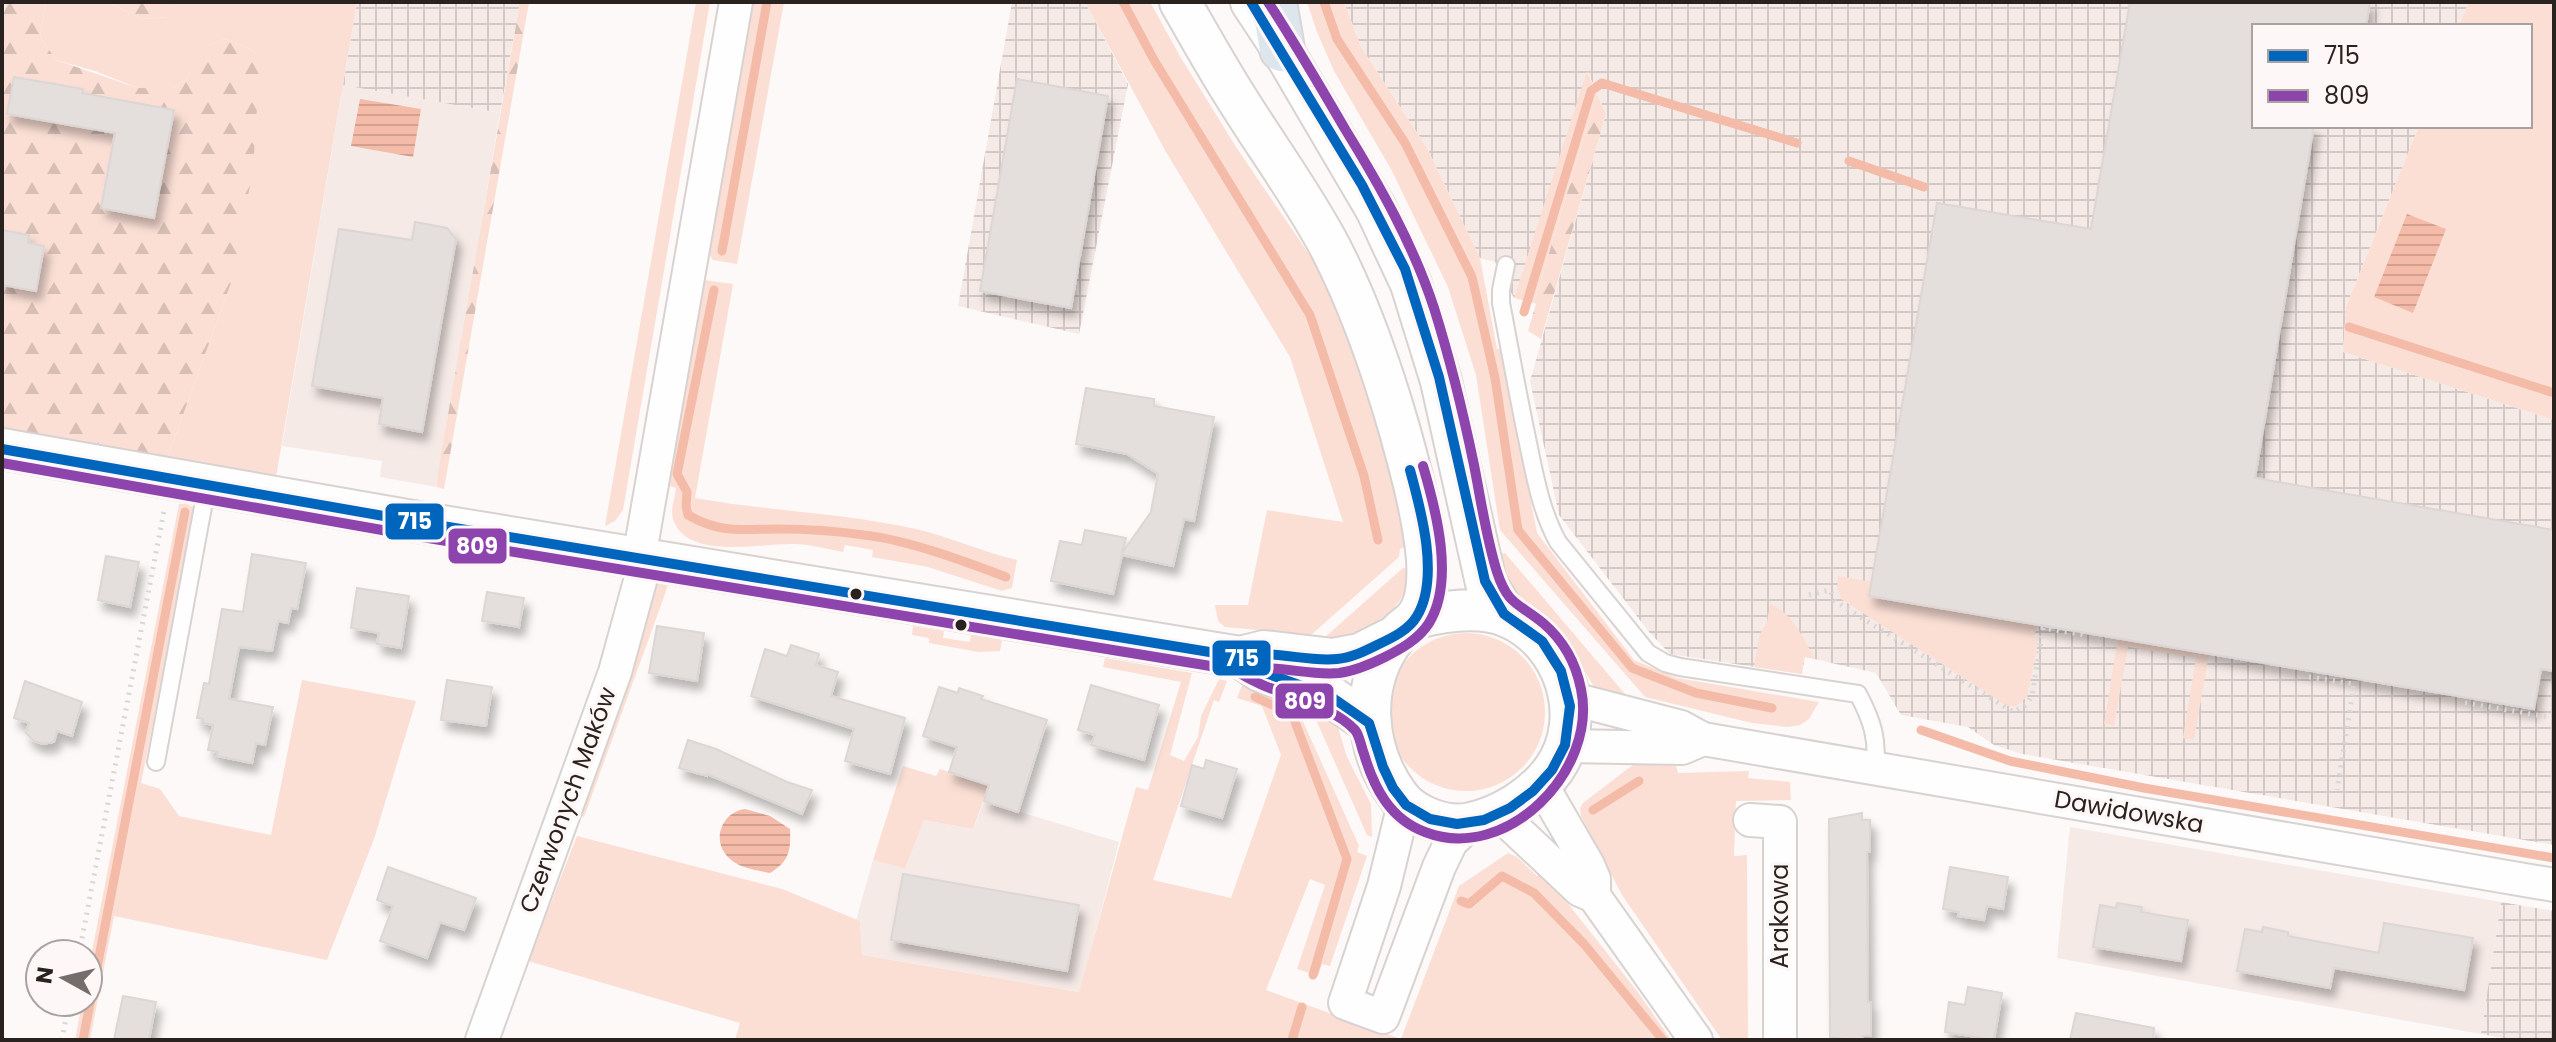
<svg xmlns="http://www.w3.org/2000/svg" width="2556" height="1042" viewBox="0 0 2556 1042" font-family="Poppins,sans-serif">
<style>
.built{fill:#f5eae6}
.industrial{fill:url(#industrial-grid)}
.grass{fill:#fbdfd5}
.forest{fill:url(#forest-firs)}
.water{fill:url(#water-rules)}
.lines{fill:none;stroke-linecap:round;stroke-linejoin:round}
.stream{stroke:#f4bba8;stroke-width:9}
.building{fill:#e4dedc;stroke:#dcd6d4;stroke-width:2;filter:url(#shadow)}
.service-casing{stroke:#d8d2d0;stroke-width:20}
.minor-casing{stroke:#d8d2d0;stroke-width:36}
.tertiary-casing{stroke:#d8d2d0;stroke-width:44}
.motorway-casing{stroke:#d8d5d4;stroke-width:48}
.path{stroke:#d8d7d7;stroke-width:5;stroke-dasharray:2 6;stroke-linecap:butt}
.service{stroke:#fffefe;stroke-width:16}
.minor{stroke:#fffefe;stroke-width:32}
.tertiary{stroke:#fffefe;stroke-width:40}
.motorway{stroke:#dde5ed;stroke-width:44}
.bus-1-casing{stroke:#fdf8f7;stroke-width:16}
.bus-2-casing{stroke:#fdf8f7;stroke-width:16}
.bus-1{stroke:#0065bd;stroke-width:10}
.bus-2{stroke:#8e44ad;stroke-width:10}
.bus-dot{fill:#2a221f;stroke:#fdf8f7;stroke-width:3}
.labels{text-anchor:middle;stroke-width:7;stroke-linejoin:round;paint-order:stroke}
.street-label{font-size:24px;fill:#2a221f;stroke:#fdf8f7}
.line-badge{stroke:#fdf8f7;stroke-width:3}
.badge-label{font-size:22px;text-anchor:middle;font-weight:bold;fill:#fff}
</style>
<defs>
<pattern id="industrial-grid" width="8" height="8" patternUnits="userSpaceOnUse" patternTransform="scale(2)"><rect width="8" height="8" fill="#f5eae6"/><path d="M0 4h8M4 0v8" fill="none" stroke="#d2c8c5"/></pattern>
<pattern id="forest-firs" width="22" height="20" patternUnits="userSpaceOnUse" patternTransform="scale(2)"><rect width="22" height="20" fill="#fbdfd5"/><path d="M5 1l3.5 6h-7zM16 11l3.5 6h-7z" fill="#d7bfb6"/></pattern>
<pattern id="water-rules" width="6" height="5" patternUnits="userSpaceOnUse" patternTransform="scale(2)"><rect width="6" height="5" fill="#f4bba8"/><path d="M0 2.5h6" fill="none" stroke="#d1a090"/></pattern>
<filter id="shadow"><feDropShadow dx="5" dy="9" stdDeviation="4" flood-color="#0004"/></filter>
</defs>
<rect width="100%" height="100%" fill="#fcf9f8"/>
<path class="built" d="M343,85l157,28 -63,374 -57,-10 2,-16 -100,-15z
M984,801l135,41 -39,150 -218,-37 -2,-34 -4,-1 17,-60 32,9 19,-49 49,9z
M2070,827l431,75 -20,132 -424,-76z"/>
<path class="industrial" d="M357,2h163l-20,111 -157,-28z
M1012,2h73l43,82 -49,250 -121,-28z
M1344,2h1125l-10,24h-205v100h165l-73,181 -3,45 211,68v425l-532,-91 -28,-9 -26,-18 -67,-12 -25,-42 -71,-16 -3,17 -132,-20 -21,-22 -90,-117 -29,-134 76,-267 -18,-42 -74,226 -19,-36 -15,-4 -53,-110 -66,-101z
M2501,902l53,9v129h-41l-32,-6z"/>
<path class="grass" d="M46,2h61l35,17 25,-2 11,-15h179l-81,475 -109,-18 64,-176 23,-232 -29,-12 -21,8 -17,32 -14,9h-35l-43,-17 -39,-11 -16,-24z
M696,2h14l-87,508 -8,11 -10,5z
M751,2h33l-47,262 -24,-4 -6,-11z
M1085,2h65l31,56 55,89 81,119 39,91 20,60 24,95 4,35 -4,2 -1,8 -88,78 -86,-8 -7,-6 -3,-16h33l19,-95 76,12 -53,-165 -124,-205z
M1307,2h37l17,45 66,101 53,110 17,91h4l36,184 97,127 43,18 142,24 -10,17 -9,6 -12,2 -36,-4 -107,-26 -145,-167 -24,-155 -28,-88 -56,-116 -58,-100 -17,-39z
M2469,2h85v418l-211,-68 3,-45 73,-181h111v-100h-71z
M1587,71l10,23 -63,209 -20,-5z
M704,280l29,4 -38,214c73,13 148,15 221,31 34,8 67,23 101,31l-5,28 -10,3 -74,-24 -56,-10 1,-7 -28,-5 -2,7c-16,-3 -33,-8 -49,-8 -32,-1 -108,17 -121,-25 -3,-10 2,-21 3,-31l-10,-3z
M179,504h8l7,4v13l-53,262 19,6 19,27 92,19 31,-155 114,21 -42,138 -47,121 -213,-44 -24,124h-15l7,-38h6v-30z
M1505,553l120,141 -2,6 -22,-8 -8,-7 -33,-55 -42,-34 -13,-17 -8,-24z
M1403,568l6,1 -3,19 -5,11 -9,11 -34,29 -12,4 -22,-5z
M1838,576l34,6 165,42 -3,13 5,1 -12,59 -11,9h-9l-166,-107 -4,-12z
M658,583l10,1 -3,10 -81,223 -9,-4 79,-229z
M1770,604c23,9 33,35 45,55l-11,-2 -2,17 -48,-7 6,-33 7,-12z
M913,626l31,5 -1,7 27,4 1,-7 31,5 -2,11 -21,1 -50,-9v-5l-17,-3z
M1387 712a79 79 0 1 1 158 0a79 79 0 1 1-158 0Z
M2118,638l91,16 -15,86 -11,-2 13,-80 -68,-11 -14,79 -10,-2z
M1105,658l87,15 -22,82 14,6 14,-24 3,-21 18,-37 8,2 -8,21 -5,-2 -61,180 78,18 50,-143 -19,-49 -25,-8 5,-13 57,18 -2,5 62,138 -2,6 10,4 -37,110 -8,-2 -4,12 -21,-7 28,-84 -15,-6 -44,111 135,49 58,-153 49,-33 9,4 20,19 6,-4 94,119 34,49h-936l5,-17 -212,-62 49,-125 205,53 78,32 2,34 217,37 57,-205 12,3 33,-108 -78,-15z
M1309,704l28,20 10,33 24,47 1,33 -5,-2z
M1634,764l42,2 2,7 71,-2 -1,7 42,4 1,18 -55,1 -2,55 13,-1 1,185h-26l-100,-145 -41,-79 -1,-8 3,-5z
M903,766l33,10 4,-7 49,16 -16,44 -49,-9 -19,49 -32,-9z"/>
<path class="forest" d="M6,2h40l-6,34 16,24 82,28h35l14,-9 16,-32 22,-8 29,12 5,24 -6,95 -22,113 -64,176 -165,-31v-404z
M107,2h71l-10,15 -26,2z
M520,2h9l-85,487 -7,-2 1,-15z
M1597,94l9,20 -65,225 -13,-8 8,-27 -2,-1z"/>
<path class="water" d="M360,99l61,10 -8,48 -62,-11z
M2407,214l39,15 -33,84 -39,-16z
M745,809l25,7 20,13c1,22 -1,32 -20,44 -14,-3 -32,-5 -42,-16 -17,-17 -6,-45 17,-48z"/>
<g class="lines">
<path class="stream" d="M1123,2l31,58 156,255 54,161 14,64
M1324,2l13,37 68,104 67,134 23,101 23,152 114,138 64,25 76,15
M1849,161l75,26
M722,251l45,-249
M714,290l-37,184 10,18 -1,14 2,9c33,19 53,14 90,14 28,0 58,2 86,6 44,5 100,26 142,42
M1524,312l67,-221 11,-8 195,60
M2349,327l205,66
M1255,697l37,17 55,145 -34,116
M1921,730l89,31 134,27 410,70
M1593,810l46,-29
M1461,901l8,3 33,-28 32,17 50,51 79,96
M83,1040l102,-528
M1292,1040l10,-33"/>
</g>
<path class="building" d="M2130,2h240l-4,24h-112v100h60l-59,352 299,52v141l-13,-2 -7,40 -665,-113 68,-393 154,26z
M14,77l69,12 -1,4 92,17 -20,108 -53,-10 14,-75 -108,-19z
M1017,79l91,17 -37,212 -91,-17z
M415,222l32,6 9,11 -34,193 -43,-8 4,-26 -71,-12 27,-157 73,11z
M2,230l27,5 -1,8 16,3 -8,45 -34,-6z
M1086,388l68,11v7l60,11 -20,104 -10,-2 -11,47 -51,-11 -9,39 -62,-13 9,-40 22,4 3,-15 41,8 -4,15 29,-41 7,-38 -31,-20 -51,-10z
M252,554l54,9 -9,46 -6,-1 -3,15 -10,-2 -6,30 -33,-4 -10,52 44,8 -8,38 -9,-2 -4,20 -35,-7 1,-4 -10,-2 5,-25 -10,-2v-4l-6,-1 7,-35 5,1 13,-75 21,3z
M106,556l33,6 -9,45 -32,-7z
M357,588l52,8 -8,52 -24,-4 2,-11 -28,-5z
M487,592l37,6 -5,29 -37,-6z
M657,626l47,7 -7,48 -48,-8z
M791,645l28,9 -3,11 22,7 -7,24 74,22 -15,56 -45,-13 9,-32 -103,-33 14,-47 22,7z
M447,680l45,7 -6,39 -45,-6z
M25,681l57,21 -10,34 -15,-5 -3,11 -11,2 -9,-3 -8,-8 3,-10 -15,-5z
M1091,685l68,20 -15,55 -53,-15 4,-10 -17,-5z
M939,687l19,6 1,-5 24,8 -2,3 66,21 -29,92 -34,-11 5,-16 -40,-13 8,-25 -34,-11z
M688,740l28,9 71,33 25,8 -10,24 -95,-40v2l-28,-8z
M1206,760l31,9 -15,49 -41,-12 11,-41 12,4z
M1862,813v7h8v32h-3l1,150h3v34h-8v4h-11l-22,-3 -1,-218z
M388,867l88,31 -12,32 -24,-8 -13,36 -47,-17 13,-35 -16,-6z
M1950,867l58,10 -5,32 -16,-3 -3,14 -26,-4 1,-4 -16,-3z
M903,874l176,31 -12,66 -176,-31z
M2117,903l25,4 -1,5 47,8 -7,41 -88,-14 7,-42 16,3z
M2384,923l89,15 -9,52 -130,-22 -4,20 -93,-17 8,-42 17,3 1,-5 25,5v4l91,17z
M1968,987l34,6 -8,47 -49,-8 4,-30 16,3z
M123,996l33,6 -7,38h-35z
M2076,1013l78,15 -1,12h-83z"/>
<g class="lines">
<g class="service-casing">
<path id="service" d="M1506,265l-5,25v13c9,47 17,93 27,140 7,34 13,68 30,99l90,111 17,10 15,4 178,27c14,26 20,45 17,74
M156,762l51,-277"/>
</g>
<g class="minor-casing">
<path id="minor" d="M1569,698l112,29 22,12 851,146
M1565,746l117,2 21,-9
M1541,784l47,81 6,14v17
M1404,804l-20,82 -39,117 38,14 56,-150 12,-25 20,-19
M1498,813l82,77 14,6 102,144
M1750,820l30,2v218
M482,1040l133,-368 27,-98 -2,-17 2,-16 94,-539"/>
</g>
<g class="tertiary-casing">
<path id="tertiary" d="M1180,2c18,31 35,62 54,92 32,52 68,100 96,153 30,58 51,119 69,181 12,43 24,87 28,131 1,18 1,43 -11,58 -5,7 -14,11 -19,18 -39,47 -33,115 2,162 14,19 48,32 72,26 31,-7 64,-27 83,-54 36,-52 10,-128 -46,-152 -29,-12 -64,-6 -92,1
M1251,2l31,47 94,160 35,75 30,97 45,202 21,34
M2,449l416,73 822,135 24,-6 69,8 27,-5 36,-18
M1247,662l13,9 70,25 39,27"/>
</g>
<g class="motorway-casing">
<path id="motorway" d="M1274,2l8,47"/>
</g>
<path class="path" d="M1809,595l21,-5 5,11 178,111 13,-7 6,-9 11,-68 42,7
M2309,677l45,7 -17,106
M2465,703l89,15
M79,954l85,-443
M62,1040l7,-38"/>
<use href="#service" class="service"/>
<use href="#minor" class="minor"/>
<use href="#tertiary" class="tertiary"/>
<use href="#motorway" class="motorway"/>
<g class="bus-1-casing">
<path id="bus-1" d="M2,449l416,73 822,135 20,14 70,25 39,27 14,44 10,21 13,17 24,14 27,5 27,-4 26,-12 23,-17 19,-21 13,-25 5,-39 -9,-35 -19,-30 -38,-27 -19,-33 -46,-204 -34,-108 -43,-84 -111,-183
M1244,656c32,-6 61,6 93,3 14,-1 28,-8 40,-14 15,-7 32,-15 40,-29 23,-38 4,-106 -7,-146"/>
</g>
<g class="bus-2-casing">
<path id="bus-2" d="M2,463l414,73 819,134c35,25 93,31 120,60 5,6 6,17 9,24 10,34 26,65 61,78 82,32 173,-62 156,-143 -5,-25 -18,-49 -38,-66 -24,-20 -35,-17 -46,-51 -11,-35 -16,-72 -23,-107 -11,-53 -24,-106 -40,-157 -21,-64 -54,-122 -89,-179 -25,-43 -50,-86 -77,-127
M1247,670c31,-6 60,6 92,3 16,-2 32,-9 46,-16 16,-8 34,-18 44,-34 26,-42 7,-113 -6,-157"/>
</g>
<use href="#bus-1" class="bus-1"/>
<use href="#bus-2" class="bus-2"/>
</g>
<g class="bus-dot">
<circle cx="856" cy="594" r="7"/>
<circle cx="961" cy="625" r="7"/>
</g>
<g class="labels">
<g class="street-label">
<text transform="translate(568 800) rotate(-70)" y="8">Czerwonych Maków</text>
<text transform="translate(2129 812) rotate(10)" y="8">Dawidowska</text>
<text transform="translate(1780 916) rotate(-90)" y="8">Arakowa</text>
</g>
</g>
<g class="line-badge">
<rect x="384" y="502" width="61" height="39" rx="8" fill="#0065bd"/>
<rect x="447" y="527" width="61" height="38" rx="8" fill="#8e44ad"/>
<rect x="1211" y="639" width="61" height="38" rx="8" fill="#0065bd"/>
<rect x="1274" y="682" width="61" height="38" rx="8" fill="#8e44ad"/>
</g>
<g class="badge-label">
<text x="415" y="529">715</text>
<text x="477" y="554">809</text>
<text x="1242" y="666">715</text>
<text x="1305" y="709">809</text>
</g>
<rect width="2556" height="1042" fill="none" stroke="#2a221f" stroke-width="8"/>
<rect x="2252" y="24" width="280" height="104" fill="#fdf8f7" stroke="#a9a2a1" stroke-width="2"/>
<rect x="2268" y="50" width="40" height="12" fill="#0065bd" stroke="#a9a2a1" stroke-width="2"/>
<text x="2324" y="64" font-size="24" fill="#2a221f">715</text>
<rect x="2268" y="90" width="40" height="12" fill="#8e44ad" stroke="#a9a2a1" stroke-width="2"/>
<text x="2324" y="104" font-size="24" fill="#2a221f">809</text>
<g transform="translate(64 978) rotate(278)"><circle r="38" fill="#fdf8f7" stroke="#a9a2a1" stroke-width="2"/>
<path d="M0-6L14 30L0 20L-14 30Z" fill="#746d6b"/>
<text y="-12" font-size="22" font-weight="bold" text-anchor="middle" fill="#2a221f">N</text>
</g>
</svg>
